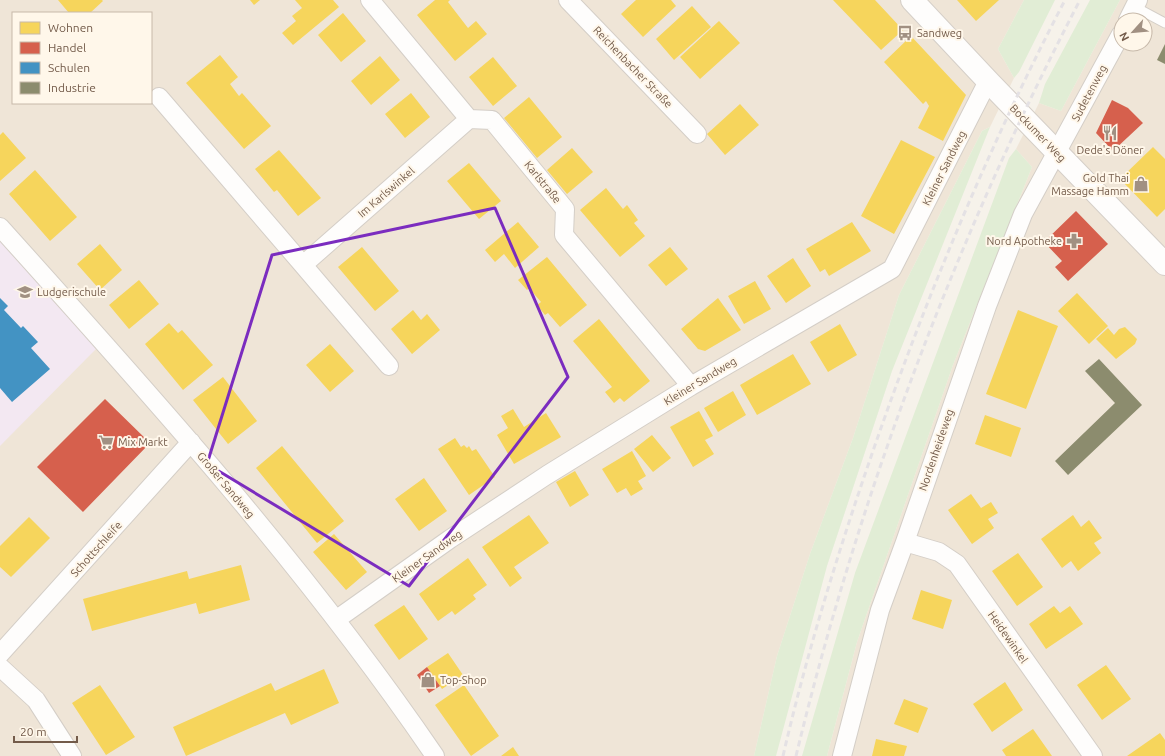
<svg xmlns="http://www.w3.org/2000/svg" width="1165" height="756" viewBox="0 0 1165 756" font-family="Ubuntu,sans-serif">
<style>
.residential{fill:#efe5d7;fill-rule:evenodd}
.education{fill:#f3e8f2}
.green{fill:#e1edd5}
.homes{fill:#f6d55c}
.shops{fill:#d6604d}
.schools{fill:#4393c3}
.industry{fill:#8c8c6e}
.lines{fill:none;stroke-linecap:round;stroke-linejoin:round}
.service-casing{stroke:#d4cec7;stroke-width:11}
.minor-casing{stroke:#d4cec7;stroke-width:20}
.secondary-casing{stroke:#d5cfc8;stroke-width:24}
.service{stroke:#fefdfc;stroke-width:9}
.minor{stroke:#fefdfc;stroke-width:18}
.secondary{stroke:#fefdfc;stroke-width:22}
.rail{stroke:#e4e1e4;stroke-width:3;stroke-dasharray:6 4;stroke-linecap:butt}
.marked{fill:none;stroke:#7b2cbf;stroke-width:3;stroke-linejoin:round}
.labels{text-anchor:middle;stroke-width:4;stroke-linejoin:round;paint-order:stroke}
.poi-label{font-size:11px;fill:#735b4a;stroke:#fff7ea;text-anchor:start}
.street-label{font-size:11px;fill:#735b4a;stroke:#fff7ea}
</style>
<rect width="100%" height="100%" fill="#f6f2ea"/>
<path class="residential" d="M0,0h1024l-26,49 16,29 -24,49 -8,4 -83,164 -46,143 -43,116 -33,102 -23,100h-754zM13,13h138v90h-138z
M1120,0h45v756h-338l30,-114 96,-277 79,-198 -16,-18 23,-46 22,8zM1121,20h24v24h-24z"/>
<path class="education" d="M0,237l99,109 -99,100z"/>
<path class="green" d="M1024,0h31l-36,72 -5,6 -16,-29z
M1090,0h30l-59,111 -22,-8 6,-19z
M990,127l-98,244 -65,195 -51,190h-22l23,-100 33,-102 43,-116 46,-143 83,-164z
M1016,149l16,18 -79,198 -96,277 -30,114h-25l53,-183 154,-415z"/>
<path class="homes" d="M58,0h44l1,1 -13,12h-21z
M250,0h10l-6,5z
M295,0h38l6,7 -46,38 -11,-12 14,-12 -4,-5 10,-8z
M435,0h15l-2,2 20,26 8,-7 11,13 -32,27 -38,-46z
M636,0h35l5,6 -33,31 -22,-23z
M833,0h42l28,30 -22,20z
M957,0h42l-23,21z
M692,6l19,21 -37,33 -18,-21z
M343,13l23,28 -25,21 -23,-27z
M719,21l21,22 -40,36 -20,-22z
M911,36l55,59 -23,46 -25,-13 11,-22 -3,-5 -3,3 -39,-42z
M220,55l18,22 -8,7 9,12 3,-3 29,33 -27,23 -58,-66z
M380,56l20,24 -29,25 -20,-24z
M493,57l24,29 -24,20 -24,-29z
M411,93l19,24 -25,21 -20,-24z
M529,97l33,40 -25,21 -33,-40z
M740,104l19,21 -34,30 -18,-21z
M3,132l23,26 -26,23v-46z
M901,140l34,17 -41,77 -33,-18z
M1153,147l12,12v50l-8,8 -37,-38z
M572,148l21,24 -26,22 -20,-24z
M279,150l42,48 -23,18 -21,-26 -3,2 -19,-23z
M469,163l32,38 -22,18 -32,-38z
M35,170l42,47 -27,24 -41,-47z
M606,188l17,21 4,-4 3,4 8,11 -4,3 11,13 -25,21 -40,-47z
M518,222l21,25 -24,21 -11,-14 -9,8 -10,-12z
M852,222l19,29 -42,25 -4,-7 -5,3 -14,-23z
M100,244l22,26 -22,20 -23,-26z
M362,247l37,44 -24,20 -37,-44z
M670,247l18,22 -22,17 -18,-21z
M547,257l40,48 -27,22 -12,-14 -3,2 -8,-10 4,-3 -12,-14 -2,2 -9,-10z
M793,258l18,28 -25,17 -19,-27z
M139,280l20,24 -30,25 -20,-24z
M755,281l16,28 -27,15 -16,-28z
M1077,293l31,33 -19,18 -31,-33z
M718,298l23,32 -36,21 -7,-2 -17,-20z
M413,310l8,10 6,-6 13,16 -28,24 -21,-25z
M1018,310l40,16 -32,83 -40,-15z
M599,319l51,62 -26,21 -4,-4 -6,5 -9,-11 7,-5 -39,-46z
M169,323l9,10 4,-3 31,35 -30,25 -38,-46z
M840,324l17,31 -29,17 -18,-30z
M1125,327l12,12 -2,5 -19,15 -20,-20 12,-11 6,7 5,-6z
M330,344l24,27 -24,21 -24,-27z
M793,354l18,30 -54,31 -17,-30z
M223,377l34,44 -29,23 -35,-44z
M733,391l13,24 -28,17 -14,-24z
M513,409l11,18 22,-14 15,24 -47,27 -17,-29 11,-7 -7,-12z
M699,411l14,25 -8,4 9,14 -21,13 -23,-40z
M985,415l36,13 -10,29 -36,-13z
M652,435l19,23 -18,14 -19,-23z
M455,438l6,9 3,-2 3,3 2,-2 3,5 4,-2 19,28 -26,18 -31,-46z
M282,446l62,75 -27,22 -61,-75z
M632,451l14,25 -8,5 5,8 -12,7 -5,-8 -9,5 -15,-24z
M575,471l14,24 -19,12 -14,-25z
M424,478l23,33 -28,20 -24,-32z
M971,494l10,14 10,-6 7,11 -10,6 6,9 -22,16 -24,-34z
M529,515l20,28 -35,24 8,11 -12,9 -28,-40z
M1073,515l8,12 8,-7 13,18 -8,5 7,10 -23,18 -7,-10 -9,7 -21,-29z
M29,517l21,21 -39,39 -11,-10v-21z
M334,534l33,38 -21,18 -33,-38z
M1018,553l25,34 -26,19 -25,-35z
M468,558l19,27 -14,10 3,4 -21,16 -3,-4 -14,10 -19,-27z
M241,565l9,35 -51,14 -3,-11 -104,28 -9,-32 104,-28 2,8z
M921,590l31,10 -9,29 -31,-10z
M404,605l24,34 -29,21 -25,-35z
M1054,606l6,7 10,-7 13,18 -37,25 -17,-25z
M448,653l15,22 -21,14 -15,-22z
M1106,665l25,34 -29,21 -25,-35z
M324,669l15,34 -48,22 -6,-12 -99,43 -13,-29 98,-44 4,8z
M1005,682l18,28 -31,22 -19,-28z
M100,685l35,52 -29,18 -34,-52z
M464,685l35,51 -28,20 -36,-51z
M904,699l24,9 -10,25 -24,-9z
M1033,729l19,27h-46l-4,-6z
M1160,733l5,7v16h-38z
M876,739l31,7 -3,10h-32z
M513,747l6,9h-18z"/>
<path class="shops" d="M1112,100l16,8 15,15 -30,28 -17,-18z
M1076,211l32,33 -40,37 -13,-14 7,-6 -18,-19z
M105,399l45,44 -67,69 -46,-45z
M427,667l13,19 -11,7 -12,-18z"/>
<path class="schools" d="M0,298l8,8 -4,4 17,18 2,-2 15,16 -7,6 19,21 -38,33 -12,-14z"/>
<path class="industry" d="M1165,44v20l-8,-4z
M1099,359l43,46 -74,70 -13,-14 60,-58 -30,-32z"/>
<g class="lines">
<g class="service-casing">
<path id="service" d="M1135,7l30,16"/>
</g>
<g class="minor-casing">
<path id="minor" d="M370,0l99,119 23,1 73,89 -1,26 127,151
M568,0l129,134
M1128,20l10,-20
M159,97l144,168 166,-146
M0,227c153,170 306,340 435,529
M303,265l86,101
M905,542l34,10 18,12 136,192
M337,619l113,-80 97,-64 144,-89 201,-117 96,-188
M0,654l191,-212
M0,667l36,33 36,56
M842,756l38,-146 25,-68 82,-236 36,-92 98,-180"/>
</g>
<g class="secondary-casing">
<path id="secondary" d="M912,0l76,81 177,183"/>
</g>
<use href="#service" class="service"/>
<use href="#minor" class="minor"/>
<use href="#secondary" class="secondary"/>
<path class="rail" d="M783,756c24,-104 56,-207 91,-308 53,-153 116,-304 191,-448
M796,756c63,-261 160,-518 284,-756"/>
</g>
<path class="marked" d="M495,208l73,169 -159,209 -202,-122 65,-209z"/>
<defs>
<g id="bus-bare" transform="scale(1.2)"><path d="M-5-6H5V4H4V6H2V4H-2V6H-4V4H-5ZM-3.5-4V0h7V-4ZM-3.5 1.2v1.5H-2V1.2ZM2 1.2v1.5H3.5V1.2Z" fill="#a19082" stroke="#fff7ea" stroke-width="2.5" paint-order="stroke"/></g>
<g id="restaurant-bare" transform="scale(1.2)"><path d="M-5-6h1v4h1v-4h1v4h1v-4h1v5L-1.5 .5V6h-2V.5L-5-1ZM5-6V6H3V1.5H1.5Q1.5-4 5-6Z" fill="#a19082" stroke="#fff7ea" stroke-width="2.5" paint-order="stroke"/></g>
<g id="shop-bare" transform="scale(1.2)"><path d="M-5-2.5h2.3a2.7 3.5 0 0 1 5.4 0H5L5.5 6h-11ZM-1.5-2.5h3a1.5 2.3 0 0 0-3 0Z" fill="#a19082" stroke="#fff7ea" stroke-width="2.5" paint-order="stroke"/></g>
<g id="pharmacy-bare" transform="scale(1.2)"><path d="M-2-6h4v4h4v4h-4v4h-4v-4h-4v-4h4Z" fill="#a19082" stroke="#fff7ea" stroke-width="2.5" paint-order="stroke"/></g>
<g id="school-bare" transform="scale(1.2)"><path d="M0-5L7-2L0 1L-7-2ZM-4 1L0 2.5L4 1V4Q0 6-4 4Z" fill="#a19082" stroke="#fff7ea" stroke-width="2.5" paint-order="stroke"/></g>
<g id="supermarket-bare" transform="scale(1.2)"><path d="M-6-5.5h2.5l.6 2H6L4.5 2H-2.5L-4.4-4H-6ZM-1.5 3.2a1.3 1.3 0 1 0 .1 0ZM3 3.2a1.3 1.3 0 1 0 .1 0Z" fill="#a19082" stroke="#fff7ea" stroke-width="2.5" paint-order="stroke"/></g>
</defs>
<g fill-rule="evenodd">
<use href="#bus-bare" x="905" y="33"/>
<use href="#restaurant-bare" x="1110" y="133"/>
<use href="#shop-bare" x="1141" y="184"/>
<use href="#pharmacy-bare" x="1074" y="241"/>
<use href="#school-bare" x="25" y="292"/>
<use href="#supermarket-bare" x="106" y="442"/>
<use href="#shop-bare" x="428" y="680"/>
</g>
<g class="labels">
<g class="poi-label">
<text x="917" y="37">Sandweg</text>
<text x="1110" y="154" text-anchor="middle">Dede's Döner</text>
<text x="1129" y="182" text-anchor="end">Gold Thai<tspan x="1129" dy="13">Massage Hamm</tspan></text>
<text x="1062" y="245" text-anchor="end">Nord Apotheke</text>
<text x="37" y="296">Ludgerischule</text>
<text x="118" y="446">Mix Markt</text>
<text x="440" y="684">Top-Shop</text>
</g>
<g class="street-label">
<text transform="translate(633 67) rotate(46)" y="4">Reichenbacher Straße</text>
<text transform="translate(1089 93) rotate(-62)" y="4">Sudetenweg</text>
<text transform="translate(1038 133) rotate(46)" y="4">Bockumer Weg</text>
<text transform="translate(944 168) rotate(-63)" y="4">Kleiner Sandweg</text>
<text transform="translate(543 182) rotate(51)" y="4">Karlstraße</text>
<text transform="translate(386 192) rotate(-41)" y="4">Im Karlswinkel</text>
<text transform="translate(700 381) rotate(-31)" y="4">Kleiner Sandweg</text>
<text transform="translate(936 450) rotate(-71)" y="4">Nordenheideweg</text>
<text transform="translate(226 485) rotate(50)" y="4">Großer Sandweg</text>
<text transform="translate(96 549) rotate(-48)" y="4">Schottschleife</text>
<text transform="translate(427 556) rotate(-35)" y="4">Kleiner Sandweg</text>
<text transform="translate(1008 637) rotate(55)" y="4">Heidewinkel</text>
</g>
</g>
<rect x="12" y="12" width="140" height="92" fill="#fff7ea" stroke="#c7b9aa"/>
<rect x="20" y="22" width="20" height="12" fill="#f6d55c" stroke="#c7b9aa"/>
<text x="48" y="32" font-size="12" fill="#735b4a">Wohnen</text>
<rect x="20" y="42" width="20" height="12" fill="#d6604d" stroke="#c7b9aa"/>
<text x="48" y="52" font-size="12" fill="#735b4a">Handel</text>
<rect x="20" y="62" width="20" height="12" fill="#4393c3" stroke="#c7b9aa"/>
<text x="48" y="72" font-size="12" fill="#735b4a">Schulen</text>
<rect x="20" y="82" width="20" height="12" fill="#8c8c6e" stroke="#c7b9aa"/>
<text x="48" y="92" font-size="12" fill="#735b4a">Industrie</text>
<g transform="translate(1133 32) rotate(243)"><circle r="19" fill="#fff7ea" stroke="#c7b9aa"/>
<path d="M0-3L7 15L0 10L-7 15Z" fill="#a19082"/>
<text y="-6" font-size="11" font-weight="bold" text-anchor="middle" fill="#735b4a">N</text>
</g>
<path d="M14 736v6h63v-6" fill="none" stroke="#735b4a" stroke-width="2"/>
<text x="20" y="736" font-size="12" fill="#735b4a" stroke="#fff7ea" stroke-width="3" paint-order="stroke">20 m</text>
</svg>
